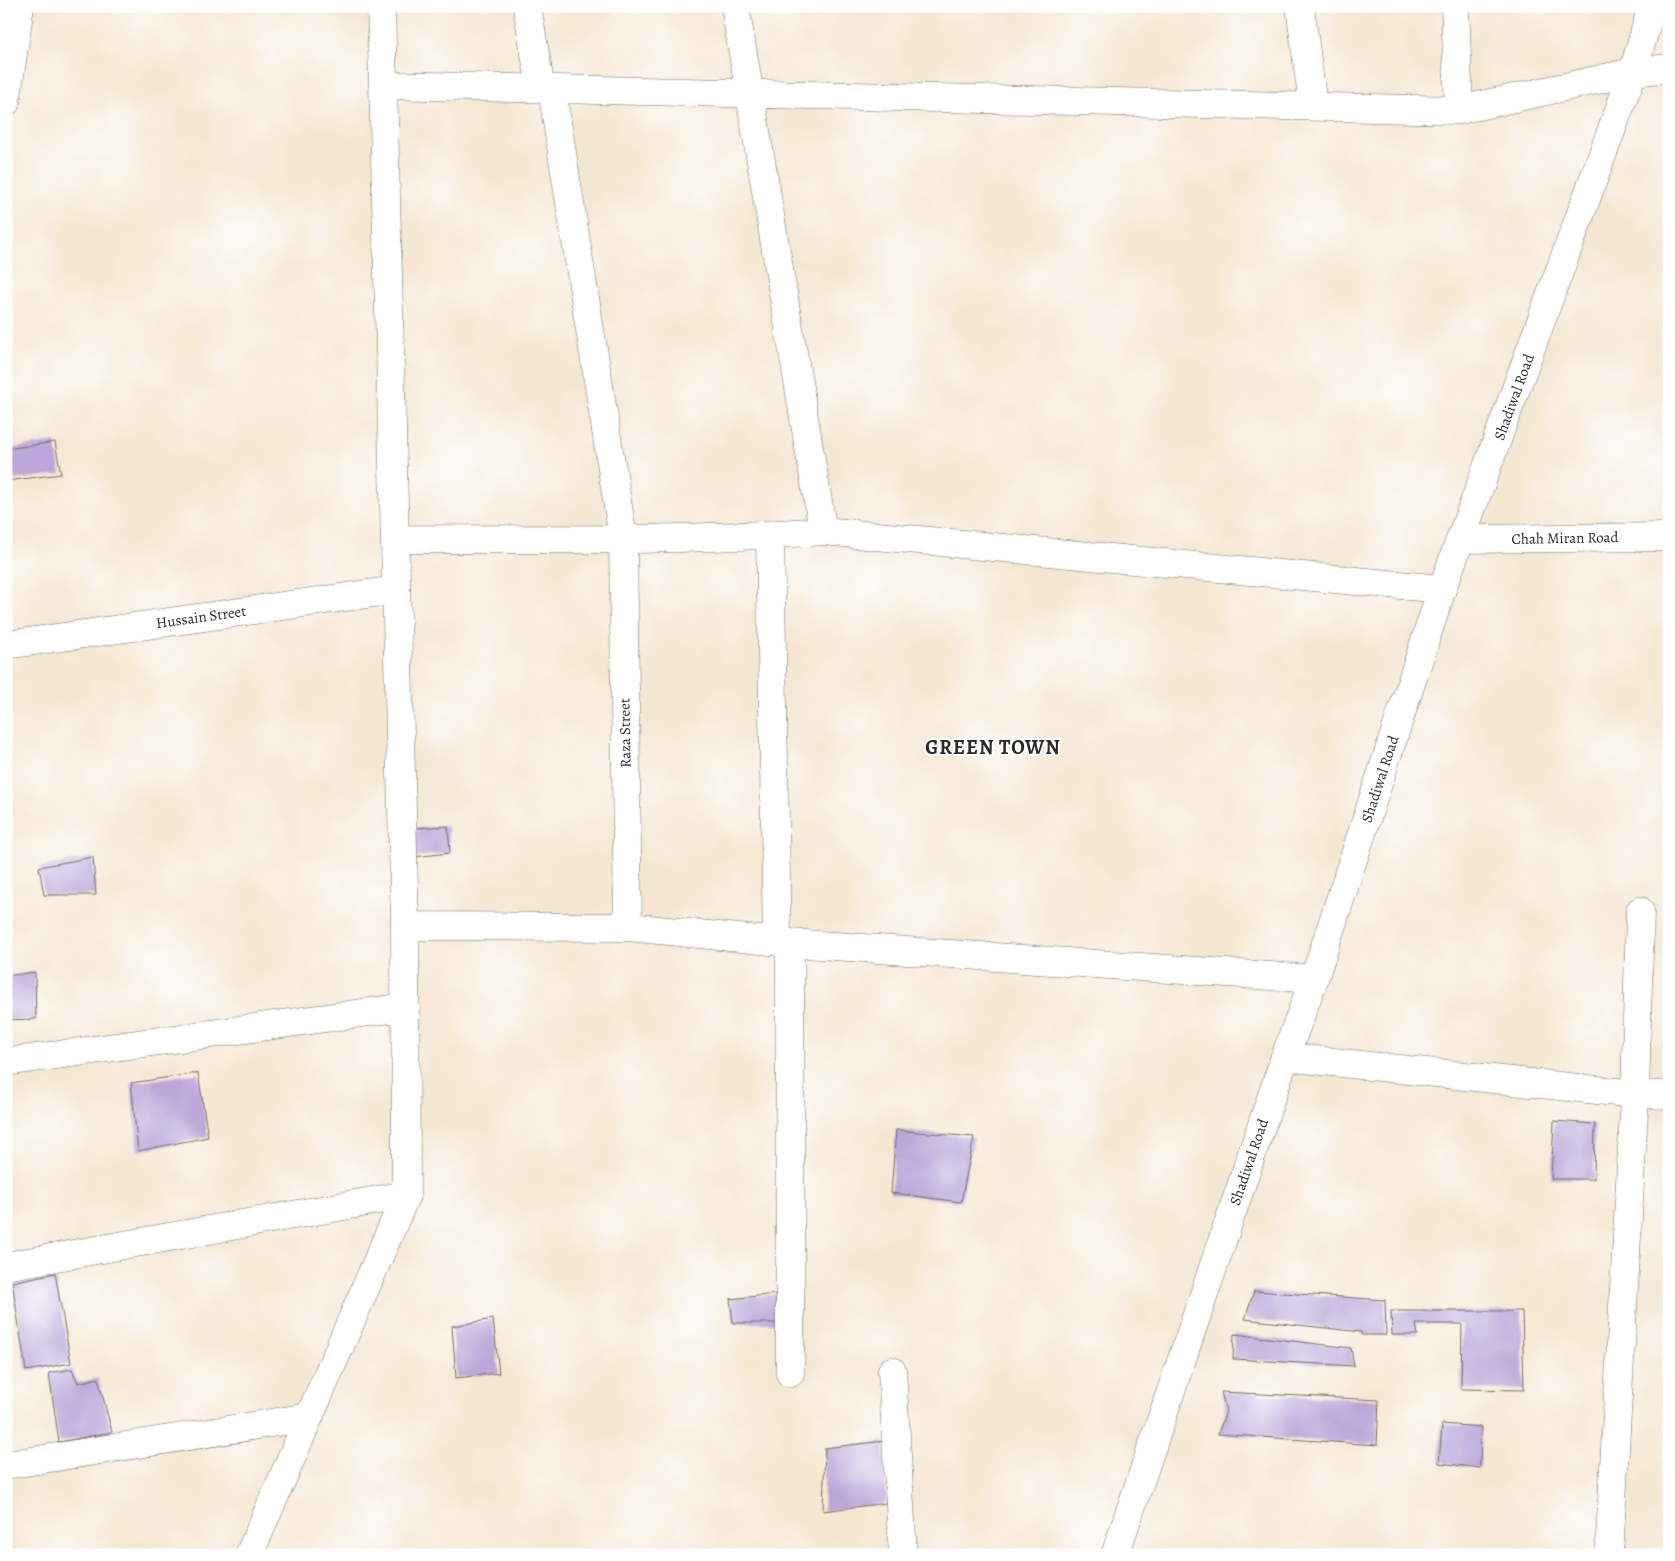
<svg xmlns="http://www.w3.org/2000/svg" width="1675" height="1561" viewBox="0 0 1675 1561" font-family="Alegreya,serif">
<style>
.building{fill:#bba7da}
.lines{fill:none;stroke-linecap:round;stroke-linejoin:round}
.minor-casing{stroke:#726d66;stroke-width:29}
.tertiary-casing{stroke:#726d66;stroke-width:29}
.primary-casing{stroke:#726d66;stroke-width:29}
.minor{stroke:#fff;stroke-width:28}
.tertiary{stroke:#fff;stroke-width:28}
.primary{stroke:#fff;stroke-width:28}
.labels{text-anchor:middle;stroke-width:4;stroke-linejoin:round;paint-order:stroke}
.street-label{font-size:15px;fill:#2b2b2b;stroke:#fff}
.district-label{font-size:20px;font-weight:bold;letter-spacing:1px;fill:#2b2b2b;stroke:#fff}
</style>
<rect width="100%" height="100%" fill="#fff"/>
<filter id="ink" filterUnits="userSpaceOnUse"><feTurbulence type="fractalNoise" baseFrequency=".02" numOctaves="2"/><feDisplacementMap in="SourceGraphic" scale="10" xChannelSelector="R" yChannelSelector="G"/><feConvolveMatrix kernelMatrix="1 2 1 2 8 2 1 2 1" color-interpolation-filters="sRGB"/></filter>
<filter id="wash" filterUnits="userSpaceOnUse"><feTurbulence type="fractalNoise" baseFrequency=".0096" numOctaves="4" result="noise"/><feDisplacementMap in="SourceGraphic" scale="20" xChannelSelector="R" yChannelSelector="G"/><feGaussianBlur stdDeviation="1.12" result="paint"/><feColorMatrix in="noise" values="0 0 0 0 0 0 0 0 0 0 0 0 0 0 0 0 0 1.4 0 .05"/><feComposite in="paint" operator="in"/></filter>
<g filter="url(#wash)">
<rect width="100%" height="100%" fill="#f5e8d3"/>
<g id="blocks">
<path class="building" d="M55,442l6,32 -55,7v-32z
M448,826l2,27 -37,4 -1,-29z
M93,857l3,38h-52l-5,-28z
M35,972l1,47 -30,1v-44z
M198,1073l10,64 -70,14 -7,-68z
M1554,1121l41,3 -1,55h-43z
M896,1130l78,7 -13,65 -70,-9z
M55,1273l16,90 -45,8 -14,-89z
M1254,1291l131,9 1,35h-24l-1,-3 -116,-13z
M776,1294l1,29h-44l-3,-24z
M1391,1311h131l2,79 -63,-1 1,-65h-46l2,11h-26z
M493,1319l6,54 -43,5 -4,-52z
M1234,1334l117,14 3,18 -121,-7z
M72,1369l6,14 20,-5 14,54 -53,10 -10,-69z
M1221,1392l158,8 -2,45 -159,-11 8,-23z
M1442,1424l39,3 -1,41 -41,-5z
M884,1441l2,62 -63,8 2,-63z"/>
</g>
</g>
<g filter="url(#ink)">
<use href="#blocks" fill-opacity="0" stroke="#726d66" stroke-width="1"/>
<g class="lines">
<g class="minor-casing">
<path id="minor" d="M527,6l14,83
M735,6l88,525 619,58
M1300,6l13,100
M1455,6l4,104
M383,85l1076,25 174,-38 36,-4
M552,90l71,448 5,389
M770,535l7,406
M395,539c142,0 286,3 428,-8
M1462,539l207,-2
M6,645l390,-55
M405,926l223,1 162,16 524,36
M1285,1057l350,37 34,1
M6,1062l400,-55
M6,1266l400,-71
M892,1371l11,184
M790,1373v-430
M6,1465l303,-48
M249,1555l157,-360 -1,-269 -24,-920
M1609,1555l26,-461 5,-183"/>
</g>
<g class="tertiary-casing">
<path id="tertiary" d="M6,102l14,-96"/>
</g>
<g class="primary-casing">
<path id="primary" d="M1115,1555l170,-498 29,-78 128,-390 191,-517 19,-66"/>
</g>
<use href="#minor" class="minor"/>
<use href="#tertiary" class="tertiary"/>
<use href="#primary" class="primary"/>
</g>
</g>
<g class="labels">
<g class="street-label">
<text transform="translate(1514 397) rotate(-70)" y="5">Shadiwal Road</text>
<text transform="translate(1565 538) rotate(-1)" y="5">Chah Miran Road</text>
<text transform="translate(201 617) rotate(-8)" y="5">Hussain Street</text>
<text transform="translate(625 733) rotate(-91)" y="5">Raza Street</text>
<text transform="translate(1380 779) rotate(-72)" y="5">Shadiwal Road</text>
<text transform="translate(1249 1162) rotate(-71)" y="5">Shadiwal Road</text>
</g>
<g class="district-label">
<text x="993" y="754">GREEN TOWN</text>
</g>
</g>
<rect width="1675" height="1561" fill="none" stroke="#fff" stroke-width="25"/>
</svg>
